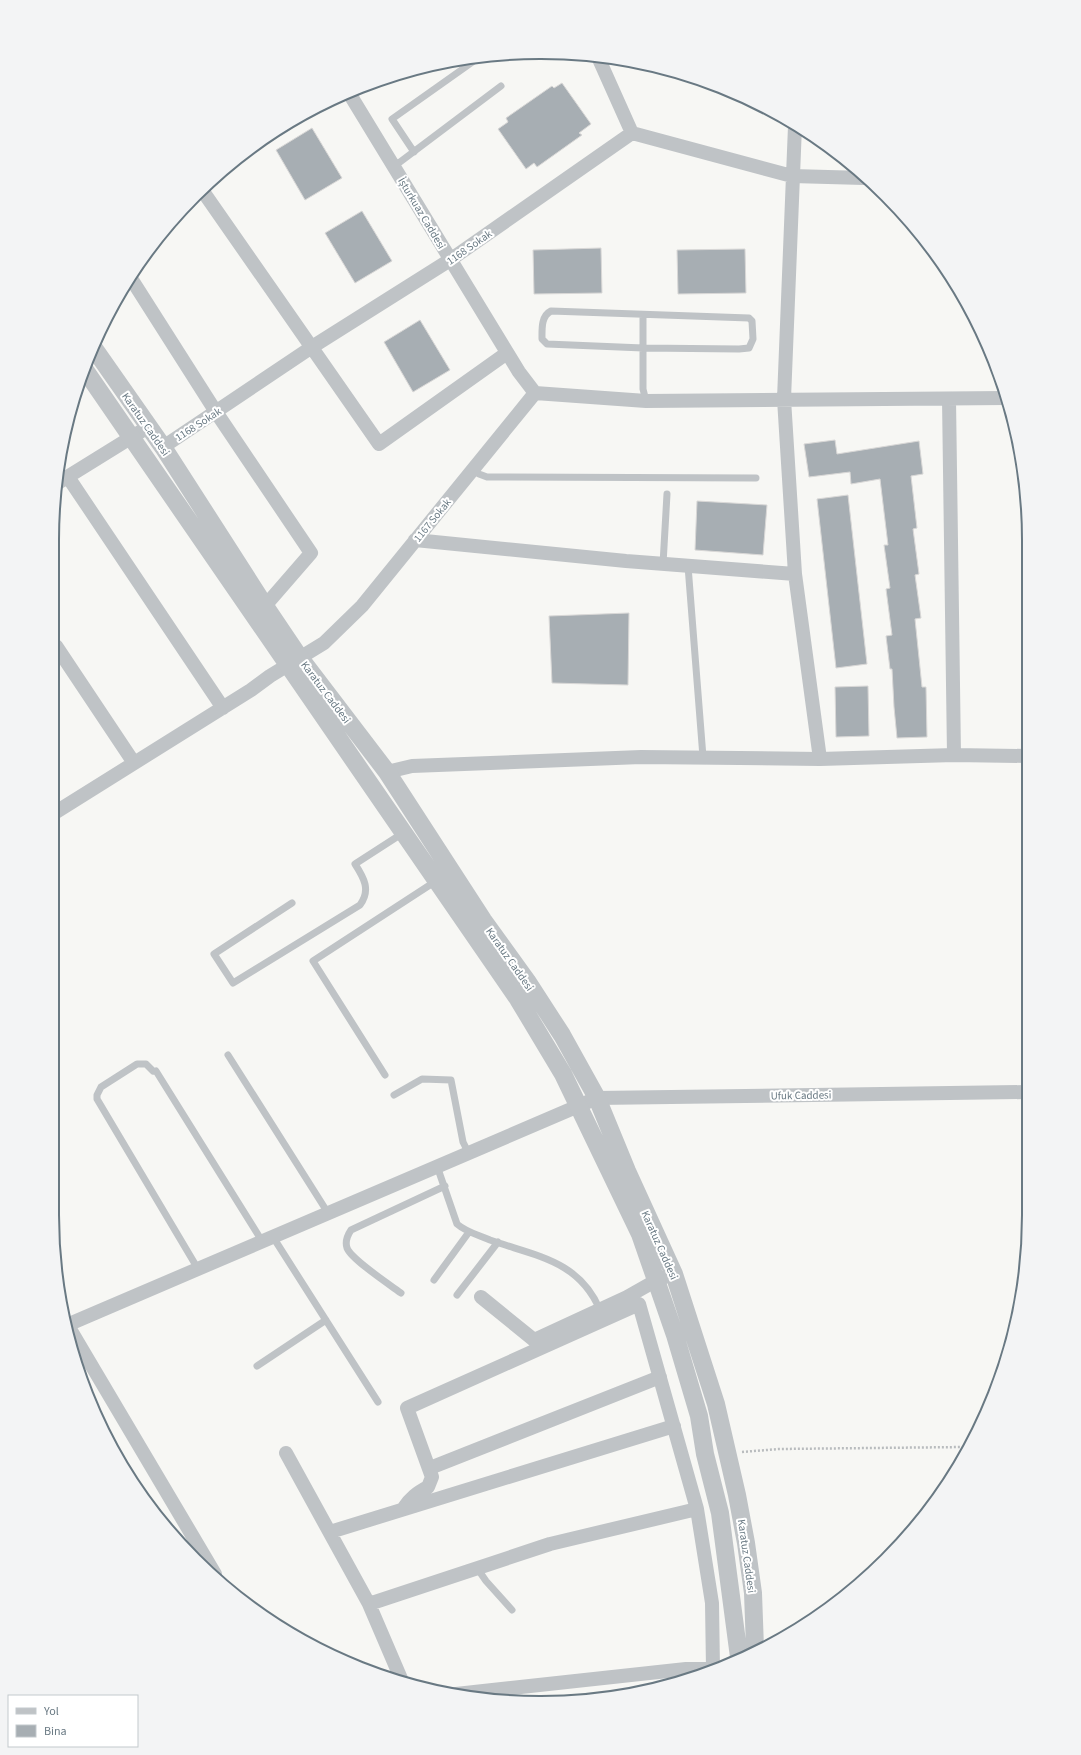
<svg xmlns="http://www.w3.org/2000/svg" width="1081" height="1755" viewBox="0 0 1081 1755" font-family="'Source Sans 3',sans-serif">
<style>
.building{fill:#a7aeb3;stroke:#d9d8d7}
.lines{fill:none;stroke-linecap:round;stroke-linejoin:round}
.path{stroke:#b9bcbe;stroke-width:2.5;stroke-dasharray:2 2;stroke-linecap:butt}
.service{stroke:#bfc3c6;stroke-width:7}
.minor{stroke:#bfc3c6;stroke-width:14}
.tertiary{stroke:#bfc3c6;stroke-width:18}
.labels{text-anchor:middle;stroke-width:4;stroke-linejoin:round;paint-order:stroke}
.street-label{font-size:11px;fill:#697983;stroke:#fff}
.rim{fill:none;stroke:#697983;stroke-width:2}
</style>
<rect width="100%" height="100%" fill="#f7f7f4"/>
<path class="building" d="M562,83l29,41 -12,9 3,2 -45,32 -3,-4 -8,6 -28,-40 10,-7 -2,-4 46,-32 2,2z
M312,128l30,50 -37,22 -29,-50z
M362,211l30,50 -37,22 -30,-50z
M601,248l1,45 -68,1 -1,-44z
M745,249l1,44 -68,1 -1,-44z
M420,320l30,50 -37,22 -29,-50z
M835,440l2,14 82,-13 4,33 -12,2 6,52 -4,1 6,45 -4,1 6,43 -6,1 7,68h4l1,50 -30,1 -3,-31 -2,-38h-2l-4,-33 6,-1 -6,-46 4,-1 -6,-43h4l-8,-66 -29,5 -1,-12 -41,5 -5,-33z
M848,495l19,169 -31,4 -19,-169z
M697,501l70,4 -4,50 -68,-5z
M629,613l-1,72 -76,-2 -3,-67z
M868,686l1,50 -33,1 -1,-50z"/>
<g class="lines">
<path class="path" d="M742,1452l37,-3 186,-2"/>
<path class="service" d="M414,152l-22,-33 89,-63
M393,165l7,-3 101,-76
M551,311l198,7 3,3 1,18 -4,9 -10,1 -96,-1 -96,-4 -5,-5c0,-10 -1,-23 9,-28z
M643,315v74l3,12
M473,469l6,5 8,3 269,1
M663,564l4,-70
M688,566l15,191
M292,903l-78,51 19,29 127,-78c11,-15 4,-27 -5,-41l48,-31
M228,1055l100,158
M153,1071l-7,-7h-9l-36,23 -4,8v4l101,170
M156,1071l106,170
M385,1075l-72,-114 123,-80
M394,1095l28,-16 29,1 12,62 5,10
M437,1166l20,58c9,8 21,11 33,16 45,16 89,20 110,70
M273,1237l105,165
M434,1280l35,-48
M401,1293c-11,-8 -50,-34 -54,-45 -2,-6 0,-12 4,-18l94,-44
M457,1295l41,-53
M257,1366l69,-46
M477,1568l9,13 26,29"/>
<path class="minor" d="M598,57l34,76
M349,93l170,279 16,21
M795,126l-11,273 11,175 25,185
M202,190l177,254 128,-91
M132,280l84,132 95,141 -46,53
M535,393l111,8 360,-3
M949,399l5,356
M163,447l149,-100 138,-87 182,-127 160,43 72,2
M68,477l155,231
M56,484l92,-57
M415,540l211,21 169,13
M56,646l78,117
M387,772l25,-6 229,-9 179,2 134,-4 73,1
M56,812l195,-122 19,-14 54,-33 38,-37 173,-213
M481,1297l53,43 93,-43 30,-17 8,-3
M67,1324l148,250
M67,1325l530,-227 429,-6
M286,1453l83,151 33,77
M430,1468l230,-91
M403,1509c7,-11 14,-16 25,-22l4,-10 -25,-69 232,-104 58,205 15,94 1,66
M330,1532l344,-106
M369,1604l181,-60 147,-35
M456,1694l230,-25h28"/>
<path class="tertiary" d="M93,347l70,100 102,159 35,52 87,114 96,148 44,61 35,54 35,63 30,73 47,103 42,130 21,91 9,48 7,50 2,55
M85,370l433,629 45,75 77,160 35,101 24,81 6,38 15,59 19,144"/>
</g>
<g class="labels">
<g class="street-label">
<text transform="translate(422 213) rotate(59)" y="4">İşturkuaz Caddesi</text>
<text transform="translate(469 247) rotate(-35)" y="4">1168 Sokak</text>
<text transform="translate(146 424) rotate(55)" y="4">Karatuz Caddesi</text>
<text transform="translate(198 424) rotate(-33)" y="4">1168 Sokak</text>
<text transform="translate(432 520) rotate(-51)" y="4">1167 Sokak</text>
<text transform="translate(326 692) rotate(53)" y="4">Karatuz Caddesi</text>
<text transform="translate(510 959) rotate(55)" y="4">Karatuz Caddesi</text>
<text transform="translate(801 1095) rotate(-1)" y="4">Ufuk Caddesi</text>
<text transform="translate(660 1245) rotate(66)" y="4">Karatuz Caddesi</text>
<text transform="translate(747 1556) rotate(82)" y="4">Karatuz Caddesi</text>
</g>
</g>
<path d="M0 0H1081V1755H0ZM540 59H541A481 481 0 0 1 1022 540V1215A481 481 0 0 1 541 1696H540A481 481 0 0 1 59 1215V540A481 481 0 0 1 540 59Z" fill="#f3f4f5" fill-rule="evenodd"/>
<path class="rim" d="M540 59H541A481 481 0 0 1 1022 540V1215A481 481 0 0 1 541 1696H540A481 481 0 0 1 59 1215V540A481 481 0 0 1 540 59Z"/>
<rect x="8" y="1695" width="130" height="52" fill="#ffffff" stroke="#c3c9cd"/>
<rect x="16" y="1708" width="20" height="6" fill="#bfc3c6" stroke="#c3c9cd"/>
<text x="44" y="1715" font-size="12" fill="#697983">Yol</text>
<rect x="16" y="1725" width="20" height="12" fill="#a7aeb3" stroke="#c3c9cd"/>
<text x="44" y="1735" font-size="12" fill="#697983">Bina</text>
</svg>
